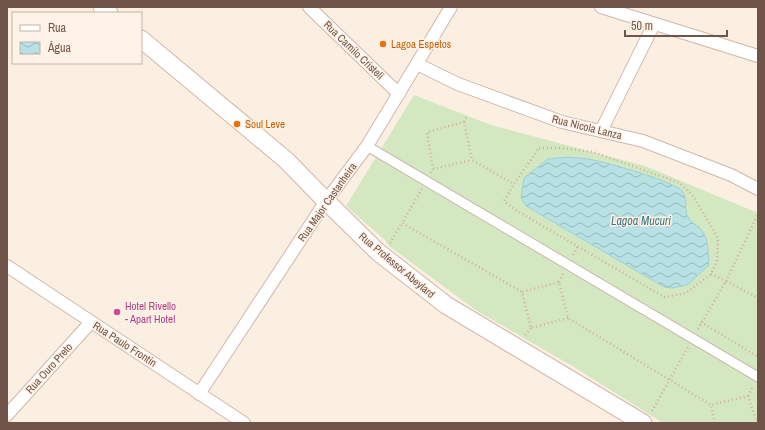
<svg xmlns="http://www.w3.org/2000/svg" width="765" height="430" viewBox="0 0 765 430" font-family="'Archivo Narrow',sans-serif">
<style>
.grass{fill:#d3e8c0}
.water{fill:url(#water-waves);stroke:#9dd1d5}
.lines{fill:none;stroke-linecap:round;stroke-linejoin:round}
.pedestrian-casing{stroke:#ceb8ab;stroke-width:11}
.minor-casing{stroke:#ceb8ab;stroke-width:14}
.secondary-casing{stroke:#d1b7a9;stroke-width:19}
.path{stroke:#d4ae9d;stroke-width:2.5;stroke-dasharray:1 3;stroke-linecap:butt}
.pedestrian{stroke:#fff;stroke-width:9}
.minor{stroke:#fff;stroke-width:12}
.secondary{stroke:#fff;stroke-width:17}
.food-dot{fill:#e8710a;stroke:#fff3e7;stroke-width:1.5}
.hotel-dot{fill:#d1479c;stroke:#fff3e7;stroke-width:1.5}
.labels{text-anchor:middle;stroke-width:3;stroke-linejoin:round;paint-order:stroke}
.food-label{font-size:11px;fill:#c56008;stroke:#fff3e7;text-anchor:start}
.street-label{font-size:11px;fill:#715449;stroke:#fff3e7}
.hotel-label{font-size:11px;fill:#b23c85;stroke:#fff3e7;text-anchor:start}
.water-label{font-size:12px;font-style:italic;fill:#40787e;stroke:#fff3e7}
</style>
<defs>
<pattern id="water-waves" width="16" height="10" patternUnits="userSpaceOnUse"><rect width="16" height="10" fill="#b7e1e4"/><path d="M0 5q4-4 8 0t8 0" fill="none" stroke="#99b9bb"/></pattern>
</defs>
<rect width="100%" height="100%" fill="#fbefe1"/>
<path class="grass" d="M414,95l77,30 154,41 113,47v210h-95l-89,-56 -97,-56 -88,-65 -4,-6 -39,-34z"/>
<path class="water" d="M568,157c8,1 17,1 25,3 13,2 83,22 89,31 7,9 1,18 6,26 3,6 9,8 13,12 8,9 7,25 8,36l-22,20 -15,3 -8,-1 -138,-81 -5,-8 3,-20 24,-19z"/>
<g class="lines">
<g class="pedestrian-casing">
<path id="pedestrian" d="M367,146l391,231"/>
</g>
<g class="minor-casing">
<path id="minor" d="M309,7l90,87
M601,7l157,49
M417,64l41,20 104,38 81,19 88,34 27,14
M601,131l53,-107
M7,266l237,157
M199,394l127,-193 41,-55 84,-139
M7,415l84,-93"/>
</g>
<g class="secondary-casing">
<path id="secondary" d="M102,7l7,6
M141,39l145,121 40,41 52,51 68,53 197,118"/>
</g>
<path class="path" d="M464,122l3,-6
M539,148h22l32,4 87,31 13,13 25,42 -1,23 -6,13 -25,19 -22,4 -150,-88 -10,-8 10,-17z
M433,169l39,-9
M431,173l2,-4 -6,-37 37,-10 8,38 42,24
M422,189l-20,34 120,69
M390,243l12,-20
M573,255l5,-9
M711,274l15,7 32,-67
M559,282l4,-8
M568,318l-37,10 -9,-36 37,-10 9,36 143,87
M701,322l57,35
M698,329l28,-48 32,17
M525,335l6,-7
M748,396l5,-10
M652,411l36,-64
M715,423l-4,-18 37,-9 9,27"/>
<use href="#pedestrian" class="pedestrian"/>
<use href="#minor" class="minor"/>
<use href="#secondary" class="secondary"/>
</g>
<g class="food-dot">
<circle cx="383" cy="44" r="4"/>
<circle cx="237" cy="124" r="4"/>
</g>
<circle class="hotel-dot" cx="117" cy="312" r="4"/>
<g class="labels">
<g class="food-label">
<text x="391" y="48">Lagoa Espetos</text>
<text x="245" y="128">Soul Leve</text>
</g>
<g class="street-label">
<text transform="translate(354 50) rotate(44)" y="4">Rua Camilo Cristeli</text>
<text transform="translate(587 127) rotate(14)" y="4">Rua Nicola Lanza</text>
<text transform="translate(327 202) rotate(-55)" y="4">Rua Major Castanheira</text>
<text transform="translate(397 265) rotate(40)" y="4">Rua Professor Abeylard</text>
<text transform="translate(125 344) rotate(33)" y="4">Rua Paulo Frontin</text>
<text transform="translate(49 368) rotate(-48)" y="4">Rua Ouro Preto</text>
</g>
<g class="hotel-label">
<text x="125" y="310">Hotel Rivello<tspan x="125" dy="13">- Apart Hotel</tspan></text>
</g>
<g class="water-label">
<text x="641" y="225">Lagoa Mucuri</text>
</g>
</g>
<rect width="765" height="430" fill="none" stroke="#715449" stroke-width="16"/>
<rect x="12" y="12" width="130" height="52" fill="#fff3e7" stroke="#c6b3a8"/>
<rect x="20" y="25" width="20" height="6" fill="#ffffff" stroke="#c6b3a8"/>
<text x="48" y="32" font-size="12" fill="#715449">Rua</text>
<rect x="20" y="42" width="20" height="12" fill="url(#water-waves)" stroke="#c6b3a8"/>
<text x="48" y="52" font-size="12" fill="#715449">Água</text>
<path d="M625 30v6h102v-6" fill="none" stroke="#715449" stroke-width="2"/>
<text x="631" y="30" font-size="12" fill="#715449" stroke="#fff3e7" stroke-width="3" paint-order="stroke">50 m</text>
</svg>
